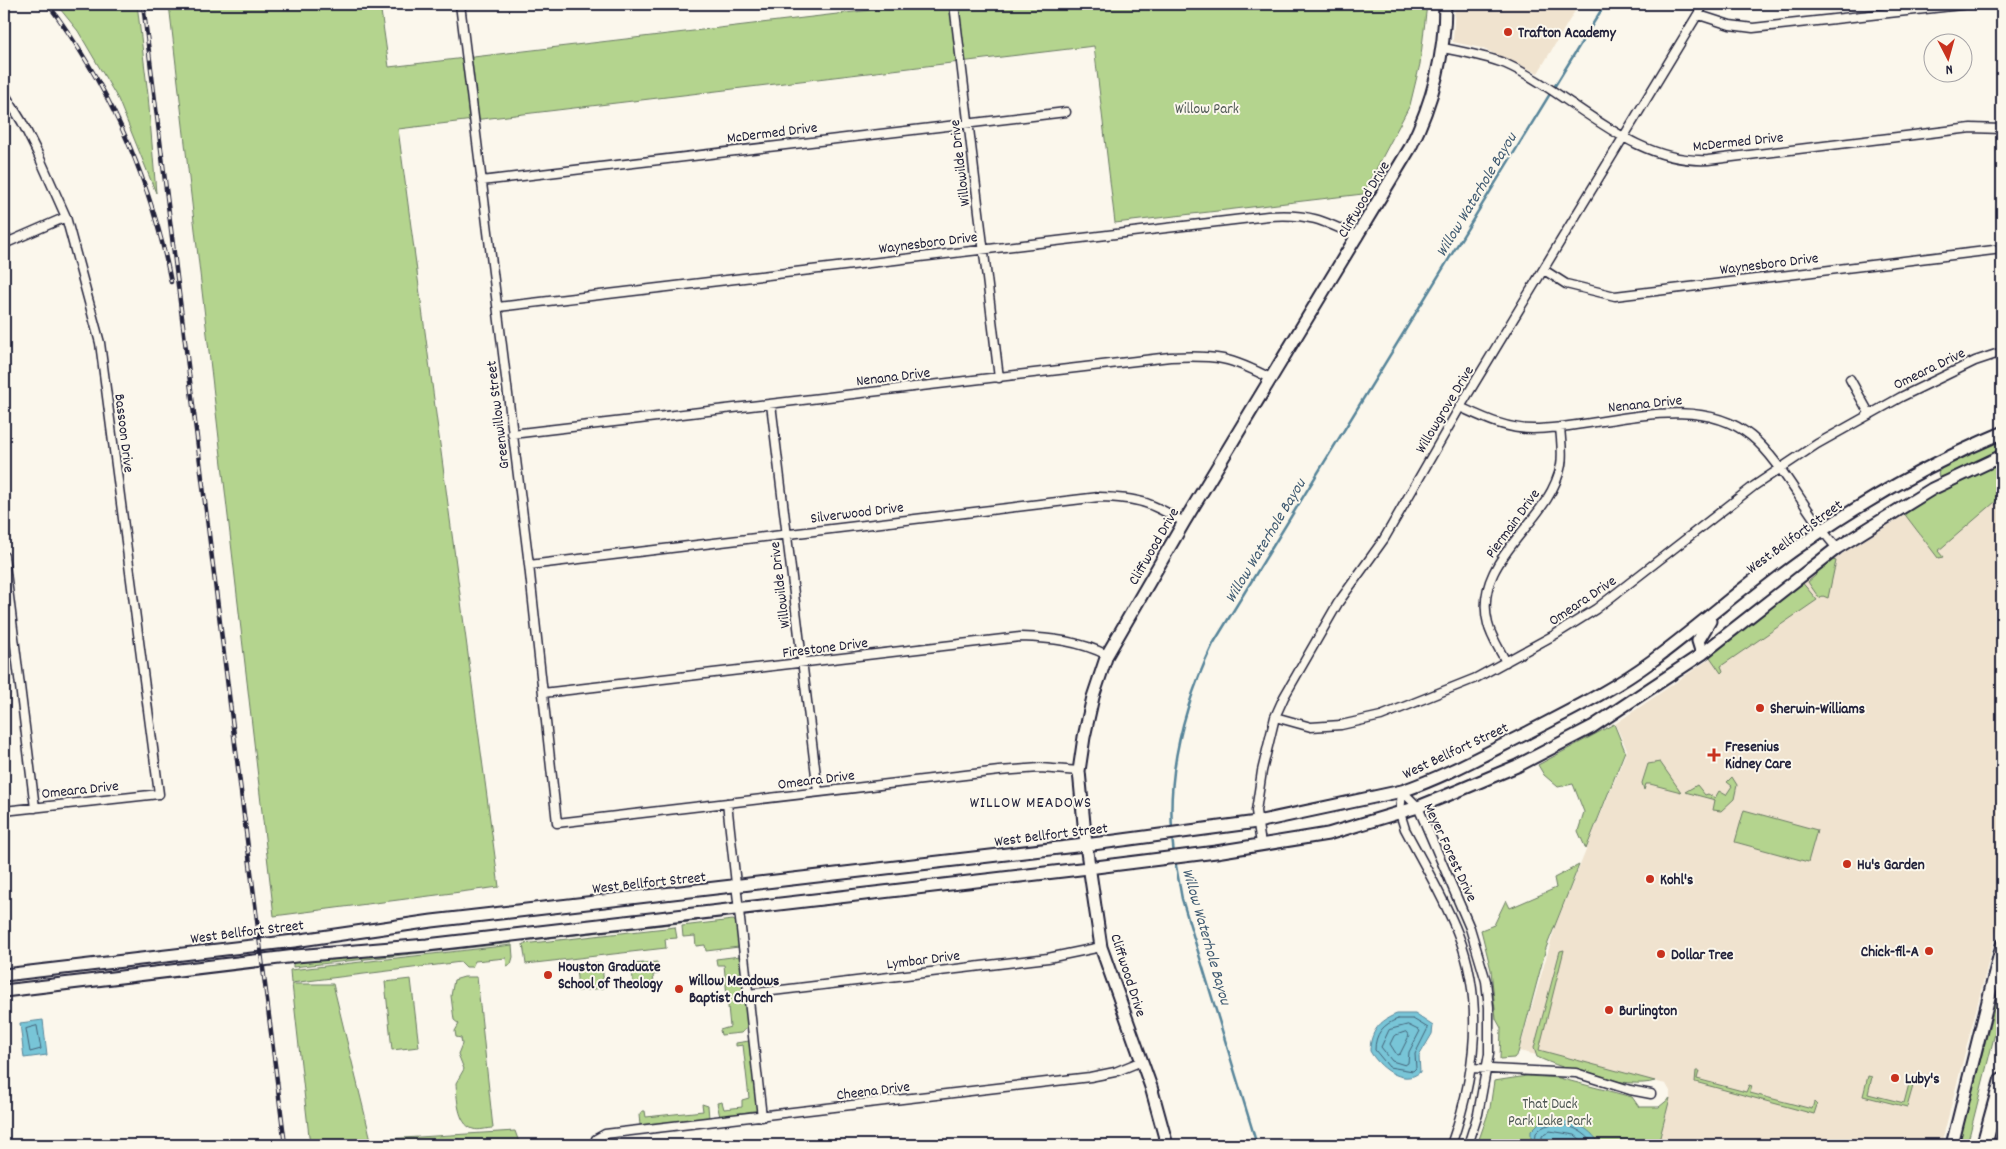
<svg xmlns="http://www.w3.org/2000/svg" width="2006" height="1149" viewBox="0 0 2006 1149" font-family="Dekko,sans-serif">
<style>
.built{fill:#f0e3cf}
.green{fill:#b4d48e;stroke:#6b7b64}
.water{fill:#78c5d7;stroke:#568499}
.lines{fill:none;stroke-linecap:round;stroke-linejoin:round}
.shore{stroke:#446379;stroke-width:1}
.stream{stroke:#568499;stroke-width:2.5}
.street-casing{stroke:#22223b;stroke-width:11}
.secondary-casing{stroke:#22223b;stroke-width:15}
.highway-casing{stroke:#22223b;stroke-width:18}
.street{stroke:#fbf7ec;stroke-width:8}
.secondary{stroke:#fbf7ec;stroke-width:11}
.highway{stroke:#fbf7ec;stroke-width:14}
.rail-casing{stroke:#22223b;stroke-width:4.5}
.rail{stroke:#fbf7ec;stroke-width:2.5;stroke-dasharray:8;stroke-linecap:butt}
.poi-dot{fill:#c8321e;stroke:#fbf7ec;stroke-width:2}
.labels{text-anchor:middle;stroke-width:4;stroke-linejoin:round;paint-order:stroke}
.poi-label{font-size:15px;font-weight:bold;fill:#22223b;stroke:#fbf7ec;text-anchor:start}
.park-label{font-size:15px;fill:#4e5754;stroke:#fbf7ec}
.street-label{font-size:15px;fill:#22223b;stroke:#fbf7ec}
.water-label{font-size:16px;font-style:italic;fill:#405b72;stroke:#fbf7ec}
.neighbourhood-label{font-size:16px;letter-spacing:1px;fill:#22223b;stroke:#fbf7ec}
</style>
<rect width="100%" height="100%" fill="#fbf7ec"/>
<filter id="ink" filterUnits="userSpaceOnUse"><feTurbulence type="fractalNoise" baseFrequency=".02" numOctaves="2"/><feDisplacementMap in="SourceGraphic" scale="10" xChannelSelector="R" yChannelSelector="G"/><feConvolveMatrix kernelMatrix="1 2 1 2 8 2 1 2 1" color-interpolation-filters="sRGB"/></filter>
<g filter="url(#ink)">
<path class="built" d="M1455,4h124l-41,69 -57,-25 -28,-6z
M2002,467v443l-61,235h-283l12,-47v-7l-4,-7 -147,-33 37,-127 71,-174 -12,-26 96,-66 90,-74 47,-34 62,-38z"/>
<path class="green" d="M56,4h81l11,91 8,98 -38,-94 -40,-68z
M169,4h211l9,63 533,-63h505l-7,60 -10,41 -47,89 -248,29 -21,-177 -696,83 101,758 -225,29z
M2002,439v9l-52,27 -11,2 -1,-4 7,-9z
M2002,462v34l-64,55 5,6 -5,1 -35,-46 67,-36z
M1830,559l6,2 -8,37 -5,-2 -4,2 -11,-16 8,-7 -3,-4z
M1800,580l17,20 -96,66 2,5 -2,2 -11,-16 2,-5z
M1614,724l11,27 -39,98 -8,-18 6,-19 -11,-28 -15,3 -14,-12 -6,-10z
M1660,762l21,30 -31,-8h-4l-2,6 -2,-7 6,-19z
M1732,777l5,8 -3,14 -13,12 -8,-1 2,-10 -30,-8 12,-7 8,10 3,-1 7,4 4,-7 7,4 6,-9 -5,-4z
M1744,810l73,20 -9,32 -73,-20z
M1579,865l-33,83 -28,105 -4,5 -14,1 1,-31 -5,-9 -5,-49 -10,-40 13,-5 12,-25 4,8 46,-20 -2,-10z
M698,919l-1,2 -174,20 1,-2z
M733,920l3,2 3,25 -33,4 -1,-6 -9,1 -1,-10 -12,1 -1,-11z
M675,927l2,11 -12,1 1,9 -140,16 -3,-20z
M511,941l1,2 -219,24v-5z
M512,945l1,12 -2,7 -4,2 -1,-8 -31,3 -3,6h-6l-5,-5 -170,21 -1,-13z
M1564,950l-25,100 116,31c-27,9 -92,-12 -118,-24l-3,-9 26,-97z
M740,956l9,70 -8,7 -20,2 -1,-5 10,-3 -6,-62h-7l-1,-6z
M657,962l1,12 -5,1 1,10 -20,2 -3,-23z
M602,963l2,25 -26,3 -2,-25z
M464,977h13l16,151c-6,0 -14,3 -20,1 -16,-5 -16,-33 -17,-46l8,-14 -6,-15 4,-10 -1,-6 -5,-1 -1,-6 4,-7 -5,-4 -3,-24 3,-16z
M411,979l8,68 -27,3 -7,-68z
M2002,979v26l-35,140h-9z
M292,984h41l38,156 144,-9 5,14h-210z
M749,1041l2,1 7,68 -38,7 -3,-14 5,-1 2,7 18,-2v-7l7,-2 -6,-53 -7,1v-3z
M1696,1071h3l-2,8 49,13 3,-7 3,1 -2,7 62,16 2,-7 3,3 -3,9 -119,-32z
M1527,1076l32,2 73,19 7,10h20l11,-9 -12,47h-181l13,-37 4,-27z
M1868,1076l4,1 -4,17 36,9 5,-19 4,2 -6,21 -44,-11z
M702,1104l6,2 1,12 -69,7 -1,-10 3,-4h3l1,6 57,-6z"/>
<path class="water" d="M1397,1014h18l18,12 -1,8 -13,22 1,16c-17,15 -42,-6 -50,-21 0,-19 10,-31 27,-37z
M43,1020l4,35 -23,3 -4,-35z
M1550,1119c21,2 39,6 50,26h-69v-14l11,-11z"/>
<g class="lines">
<path class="shore" d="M1398,1019h15l15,9 -13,26 1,14 -3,3 -24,-4 -14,-17c0,-16 8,-26 23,-31z
M1408,1025l12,6 -11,21 -1,11 -3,2 -13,-4 -11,-14 8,-17z
M37,1026l4,23 -11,3 -4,-23z
M1406,1032l3,4 -9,18 -3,1 -7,-11 4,-8z
M1535,1145l1,-12c14,-18 48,-6 58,12
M1542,1145v-9l8,-5 25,4 12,10"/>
<path class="stream" d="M1172,830c-4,-66 13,-127 41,-186l392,-640
M1172,836l2,19
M1175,860l7,39 75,246"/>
<g class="street-casing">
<path id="street" d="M460,4l69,561 28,258 442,-52 41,-3 39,3
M954,4l45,374
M1699,15l31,10 23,3 217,-24
M1443,48c21,4 43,8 63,16 67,30 124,100 202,96l263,-32 31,1
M4,93l18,29 15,30 29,65 34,126 59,451 -155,17
M481,181l585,-69
M4,244l62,-27
M1544,270l22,14 49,12 387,-47
M498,307l770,-91c40,-3 55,4 90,21
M1850,379l19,34
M771,404l47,388
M1460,407c24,11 46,22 73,22 67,0 161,-40 218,7 33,27 55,79 86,112
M512,434l658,-77c47,-2 60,0 102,22
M4,556l31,252
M529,565l570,-68c41,1 50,5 85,25
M1506,662c-6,-12 -15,-25 -18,-38 -17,-66 62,-100 73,-159 2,-12 0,-25 -1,-38
M543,693l477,-56c31,1 60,4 87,18
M1275,717l36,10 30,-2 40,-9 95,-38 80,-44 40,-25 158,-123 63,-42 84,-47 74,-36 27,-9
M1402,791l16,16 52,121 16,53 3,26v47l-11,60 -10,31
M1402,791l-2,22 5,16c18,34 39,69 53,105 27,69 17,143 -7,211
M727,803l35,314
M1261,844l-5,-33 6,-40 13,-54 9,-20 54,-94 46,-64 76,-132 244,-403
M748,994l300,-36 53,-11
M1471,1068l105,5 54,17 21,4
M595,1145l1,-6 9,-5 485,-57 25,-5 27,-11"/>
</g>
<g class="secondary-casing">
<path id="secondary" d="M1702,654l-4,-13 12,-20
M4,975l290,-34 138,-20 661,-77 164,-22 145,-31c42,-14 83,-37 123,-57 44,-23 88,-44 127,-73 50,-37 96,-79 146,-114 64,-45 132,-84 204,-114
M4,991l292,-35 131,-11 653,-76 136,-17 112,-18 90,-27 42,-17 57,-24 75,-39 110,-73 135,-106 95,-59 70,-33
M1167,1145l-16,-58 -50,-140 -15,-102 -7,-74 5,-34 9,-40 14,-42 77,-133 226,-374c23,-46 35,-93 35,-144
M1952,1145l50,-200"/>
</g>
<g class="highway-casing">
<path id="highway" d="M1984,1145l18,-65"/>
</g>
<use href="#street" class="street"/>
<use href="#secondary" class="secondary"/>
<use href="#highway" class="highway"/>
<g class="rail-casing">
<path id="rail" d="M48,4c62,83 103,177 123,278
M143,4l142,1141"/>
</g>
<use href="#rail" class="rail"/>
</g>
</g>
<g class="poi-dot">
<circle cx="1508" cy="32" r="5"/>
<circle cx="1760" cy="708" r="5"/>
<path d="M1711.5 747.5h5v5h5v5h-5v5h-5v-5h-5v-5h5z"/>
<circle cx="1847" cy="864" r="5"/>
<circle cx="1650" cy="879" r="5"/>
<circle cx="1929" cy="951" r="5"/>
<circle cx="1661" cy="954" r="5"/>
<circle cx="548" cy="975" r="5"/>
<circle cx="679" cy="989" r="5"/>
<circle cx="1609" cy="1010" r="5"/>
<circle cx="1895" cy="1078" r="5"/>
</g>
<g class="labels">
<g class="poi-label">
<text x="1518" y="37">Trafton Academy</text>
<text x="1770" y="713">Sherwin-Williams</text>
<text x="1725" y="751">Fresenius<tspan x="1725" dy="17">Kidney Care</tspan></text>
<text x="1857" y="869">Hu's Garden</text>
<text x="1660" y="884">Kohl's</text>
<text x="1919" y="956" text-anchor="end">Chick-fil-A</text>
<text x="1671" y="959">Dollar Tree</text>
<text x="558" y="971">Houston Graduate<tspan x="558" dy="17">School of Theology</tspan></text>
<text x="689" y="985">Willow Meadows<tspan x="689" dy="17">Baptist Church</tspan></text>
<text x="1619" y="1015">Burlington</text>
<text x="1905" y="1083">Luby's</text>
</g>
<g class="park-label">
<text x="1207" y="113">Willow Park</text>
<text x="1550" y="1108">That Duck<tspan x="1550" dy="17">Park Lake Park</tspan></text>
</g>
<g class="street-label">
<text transform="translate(772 132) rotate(-7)" y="5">McDermed Drive</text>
<text transform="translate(1738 141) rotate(-6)" y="5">McDermed Drive</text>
<text transform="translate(959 163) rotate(-97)" y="5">Willowilde Drive</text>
<text transform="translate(1363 199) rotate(-59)" y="5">Cliffwood Drive</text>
<text transform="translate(928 242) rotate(-7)" y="5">Waynesboro Drive</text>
<text transform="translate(1769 263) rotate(-7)" y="5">Waynesboro Drive</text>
<text transform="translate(1929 368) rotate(-26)" y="5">Omeara Drive</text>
<text transform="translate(893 376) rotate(-7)" y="5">Nenana Drive</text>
<text transform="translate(1645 403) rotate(-6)" y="5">Nenana Drive</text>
<text transform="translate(1444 409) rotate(-59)" y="5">Willowgrove Drive</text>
<text transform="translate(497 415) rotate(-97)" y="5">Greenwillow Street</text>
<text transform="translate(125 433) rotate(83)" y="5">Bassoon Drive</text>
<text transform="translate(857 512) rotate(-7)" y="5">Silverwood Drive</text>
<text transform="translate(1512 523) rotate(-54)" y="5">Piermain Drive</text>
<text transform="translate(1794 536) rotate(-36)" y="5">West Bellfort Street</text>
<text transform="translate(1153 546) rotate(-60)" y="5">Cliffwood Drive</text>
<text transform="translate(779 585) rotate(-97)" y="5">Willowilde Drive</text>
<text transform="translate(1582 600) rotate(-34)" y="5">Omeara Drive</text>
<text transform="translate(825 647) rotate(-7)" y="5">Firestone Drive</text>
<text transform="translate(1455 750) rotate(-25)" y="5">West Bellfort Street</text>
<text transform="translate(816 779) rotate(-7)" y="5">Omeara Drive</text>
<text transform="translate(80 789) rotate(-6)" y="5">Omeara Drive</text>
<text transform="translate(1051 834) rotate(-7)" y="5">West Bellfort Street</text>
<text transform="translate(1451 852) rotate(65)" y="5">Meyer Forest Drive</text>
<text transform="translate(649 882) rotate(-6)" y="5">West Bellfort Street</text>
<text transform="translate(247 931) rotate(-7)" y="5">West Bellfort Street</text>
<text transform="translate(923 959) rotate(-7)" y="5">Lymbar Drive</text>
<text transform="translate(1129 975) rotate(72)" y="5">Cliffwood Drive</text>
<text transform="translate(873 1090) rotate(-7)" y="5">Cheena Drive</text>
</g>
<g class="water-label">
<text transform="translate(1475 194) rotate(-59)" y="6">Willow Waterhole Bayou</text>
<text transform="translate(1264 540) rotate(-59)" y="6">Willow Waterhole Bayou</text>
<text transform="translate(1208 936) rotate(74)" y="6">Willow Waterhole Bayou</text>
</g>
<g class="neighbourhood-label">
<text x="1031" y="807">WILLOW MEADOWS</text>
</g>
</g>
<rect width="2006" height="1149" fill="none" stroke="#fbf7ec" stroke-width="20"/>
<rect x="10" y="10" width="1986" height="1129" fill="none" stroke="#22223b" stroke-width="2" filter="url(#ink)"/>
<g transform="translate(1948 58) rotate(174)"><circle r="24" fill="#fbf7ec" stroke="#a4a2a5"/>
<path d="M0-4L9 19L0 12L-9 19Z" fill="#c8321e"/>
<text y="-8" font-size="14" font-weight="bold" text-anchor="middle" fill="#22223b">N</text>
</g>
</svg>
